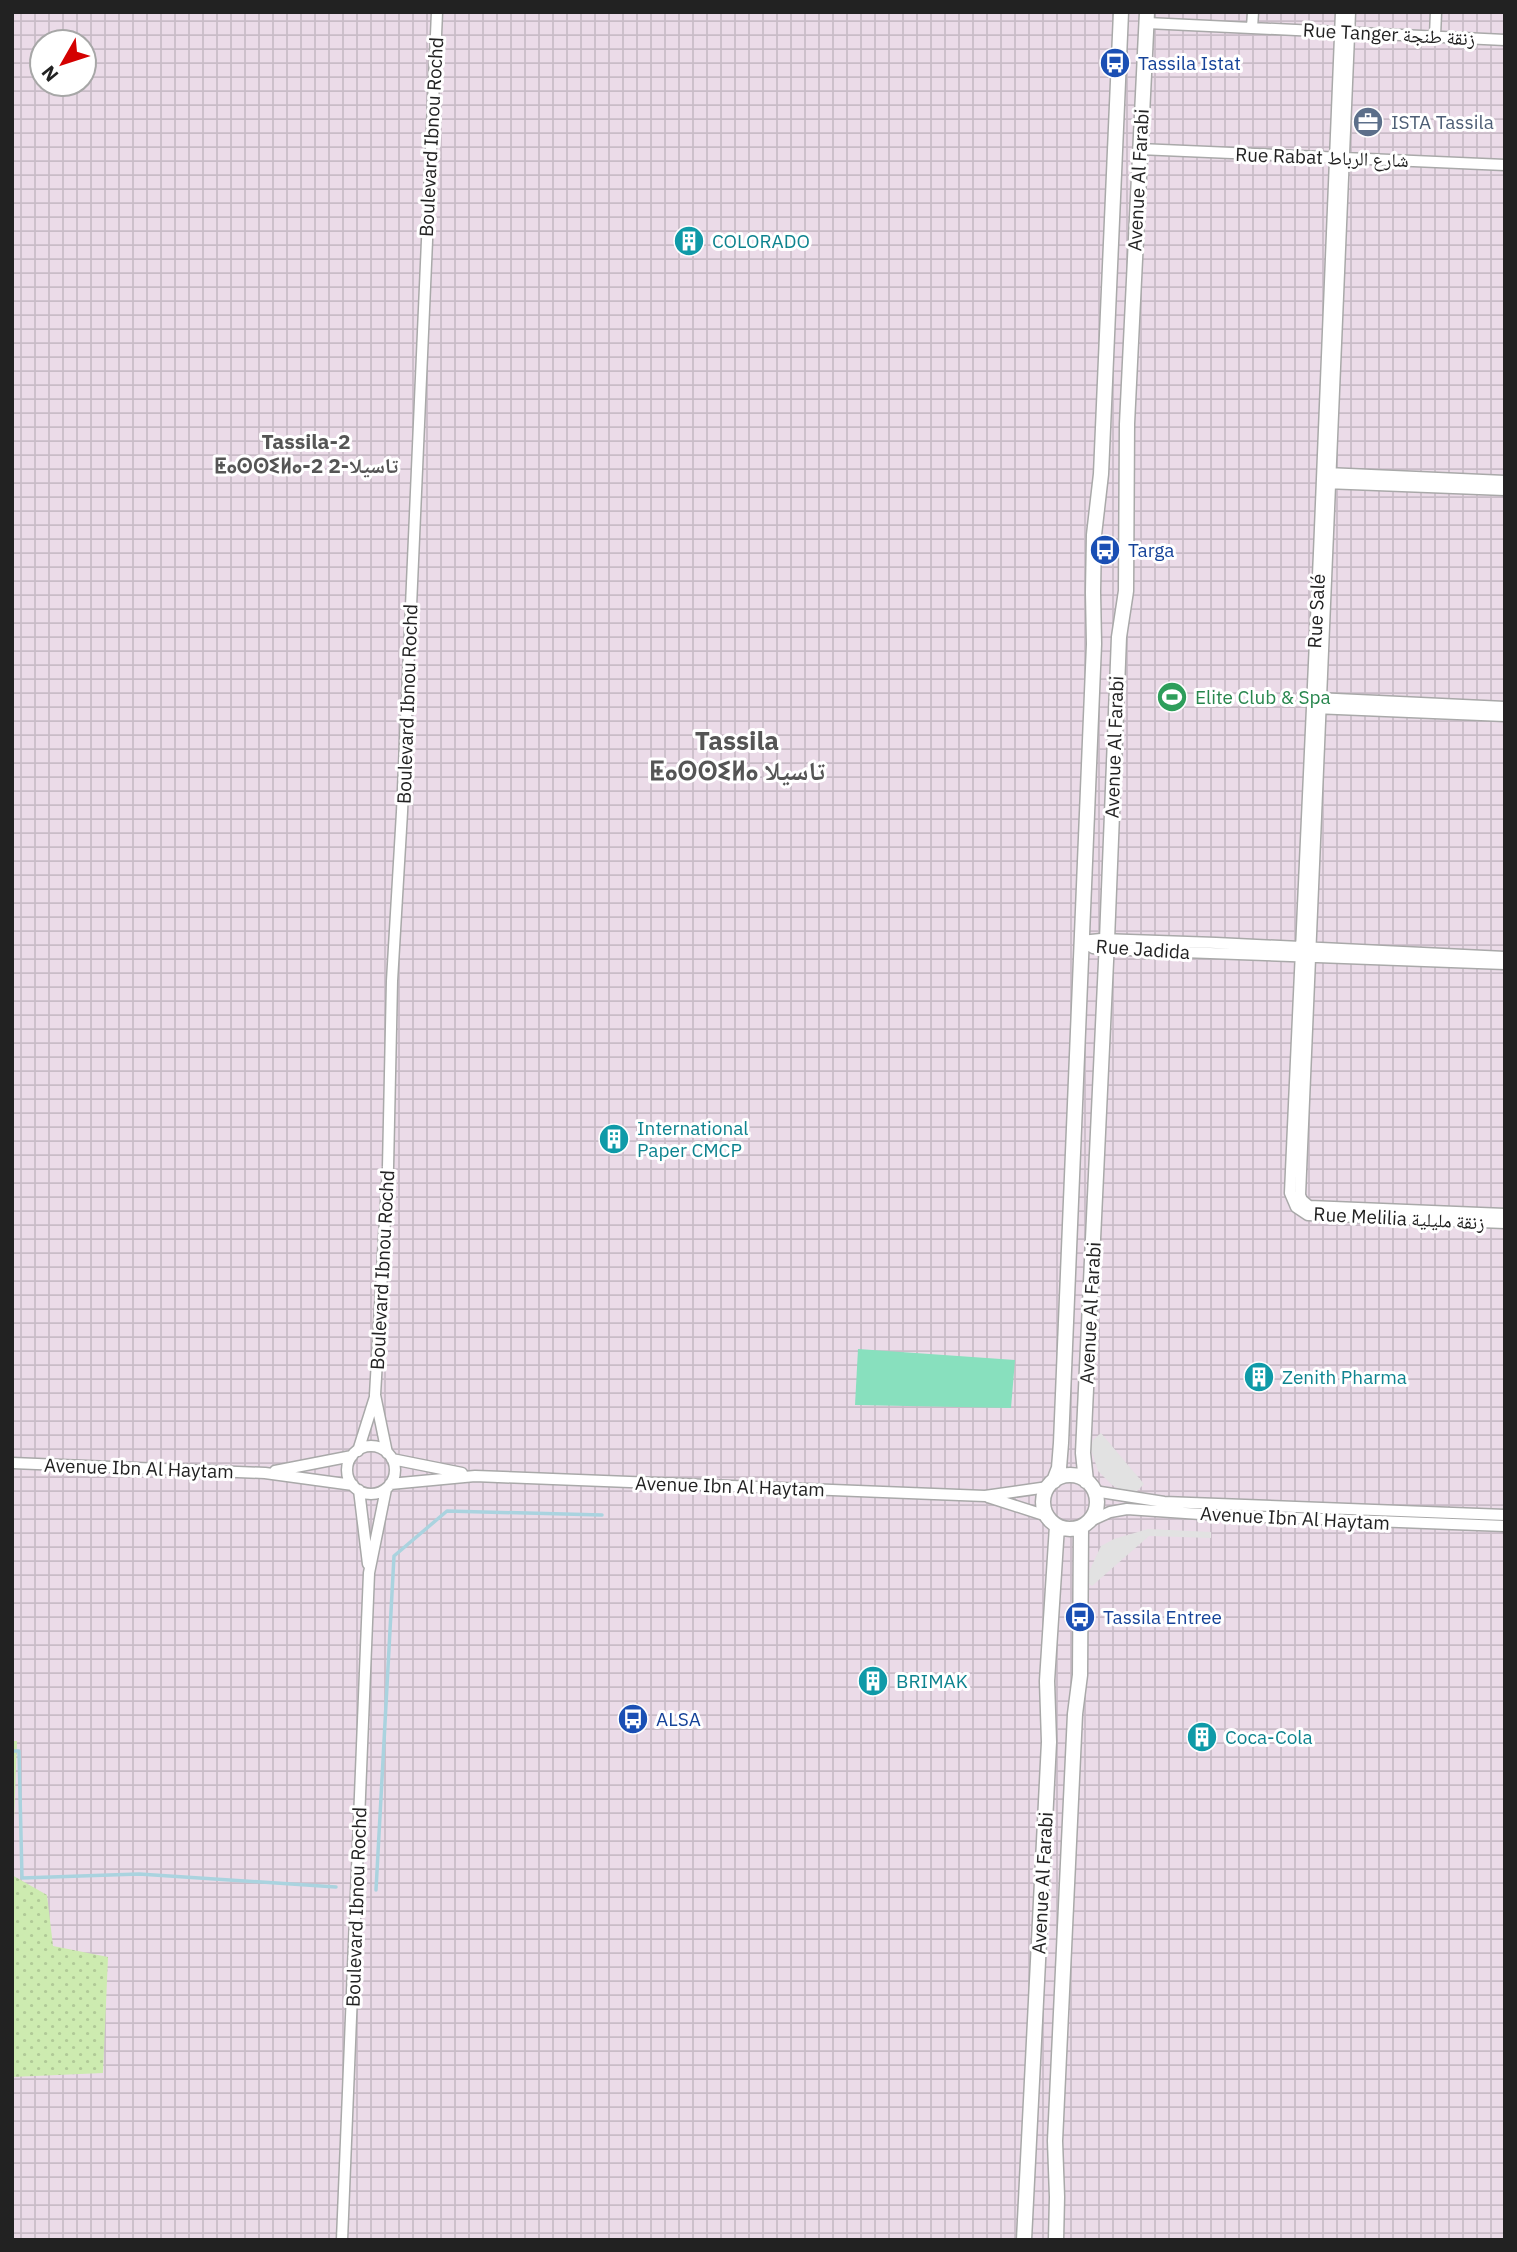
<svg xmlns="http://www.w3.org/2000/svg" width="1517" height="2252" viewBox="0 0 1517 2252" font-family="'IBM Plex Sans','Noto Naskh Arabic','Noto Sans Tifinagh',sans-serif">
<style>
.industrial{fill:url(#industrial-grid);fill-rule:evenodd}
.grass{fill:url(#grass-dots)}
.pitch{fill:#88e0be}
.parking{fill:#e2e2e2}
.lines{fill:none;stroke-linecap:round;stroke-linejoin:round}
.stream{stroke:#aad3df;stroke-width:3.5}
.minor-casing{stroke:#a9a9a9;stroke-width:13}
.tertiary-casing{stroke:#a9a9a9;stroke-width:17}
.minor{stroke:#fff;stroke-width:10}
.tertiary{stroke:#fff;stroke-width:14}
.labels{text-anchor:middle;stroke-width:6;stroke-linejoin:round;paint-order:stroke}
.street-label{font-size:19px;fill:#222;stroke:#fff}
.transit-label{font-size:19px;fill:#164399;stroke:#fff;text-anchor:start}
.service-label{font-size:19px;fill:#4e5e75;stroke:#fff;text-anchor:start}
.culture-label{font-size:19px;fill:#0d838f;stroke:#fff;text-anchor:start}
.leisure-label{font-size:19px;fill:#27864d;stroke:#fff;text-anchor:start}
.neighbourhood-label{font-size:21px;font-weight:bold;fill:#555;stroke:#fff}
.district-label{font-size:26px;font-weight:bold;fill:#555;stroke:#fff}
</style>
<defs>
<pattern id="industrial-grid" width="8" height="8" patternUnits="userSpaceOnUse" patternTransform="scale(1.75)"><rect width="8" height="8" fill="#ebdbe8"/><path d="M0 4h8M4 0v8" fill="none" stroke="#c9bcc7"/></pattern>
<pattern id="grass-dots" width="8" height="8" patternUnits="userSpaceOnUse" patternTransform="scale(1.75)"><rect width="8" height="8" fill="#cdebb0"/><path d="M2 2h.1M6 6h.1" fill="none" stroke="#b0c997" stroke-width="1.8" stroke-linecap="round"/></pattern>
</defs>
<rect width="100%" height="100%" fill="#f2efe9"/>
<path class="industrial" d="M12,12h1493v2228h-1493zM42,42h42v42h-42z"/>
<path class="grass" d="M12,1741h5l-5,134 35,20 6,51 55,11 -5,116 -91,4z"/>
<path class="pitch" d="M858,1349l157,11 -4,48 -156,-3z"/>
<path class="parking" d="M1101,1433l43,51 -7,7 -12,1 -13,-7 -14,-14 -7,-22 2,-9z
M1148,1529l63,3v6l-62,-2 -57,50 -7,-6 16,-34 13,-7z"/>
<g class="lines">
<path class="stream" d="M12,1751h7l3,127 117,-4 197,13
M376,1890l18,-334 53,-45 155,4"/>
<g class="minor-casing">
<path id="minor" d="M1341,12l-22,541 -29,640 6,14 12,8 197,8
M1147,23l358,17
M1252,28l1,-16
M1435,36l1,-24
M1139,149l366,16
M1326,473l179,8
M1325,483l180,7
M1315,698l190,9
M1314,708l191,8
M1081,941l12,7 7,1 405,15
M1081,941l20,-2 115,4 289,14
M1302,1200l-2,-5 50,-1183
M1302,1200l7,6 196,8
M347 1470a24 24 0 1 1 48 0a24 24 0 1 1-48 0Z
M358,1451l17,-54
M387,1453l-12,-58 13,-228 4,-186 10,-169 35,-800
M392,1459l70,14
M12,1463l253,10 88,12
M275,1471l77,-15
M390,1484l85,-8 510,20 63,-9
M359,1490l9,74
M1094,1491l70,11 341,13
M988,1497l59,19
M1088,1522l22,-10 17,-3 88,6 290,11
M342,2240l27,-667 17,-84"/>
</g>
<g class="tertiary-casing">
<path id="tertiary" d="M1043 1502a27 27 0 1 1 54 0a27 27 0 1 1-54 0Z
M1054,1481l5,-13 2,-25 33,-799 -1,-52 1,-57 7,-61 20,-462
M1086,1481l-3,-28 24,-513 12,-303 7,-46 1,-167 20,-412
M1024,2240l25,-498 -2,-61 10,-155
M1056,2240l1,-43 -2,-56 20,-427 5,-39 1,-148"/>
</g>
<use href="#minor" class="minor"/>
<use href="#tertiary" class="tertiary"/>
</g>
<defs>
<g id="bus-disc" transform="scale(1.575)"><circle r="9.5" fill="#1a4fb4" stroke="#fff"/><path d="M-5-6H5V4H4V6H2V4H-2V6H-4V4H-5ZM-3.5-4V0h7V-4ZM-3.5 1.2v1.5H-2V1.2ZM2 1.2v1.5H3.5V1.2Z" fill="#fff"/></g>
<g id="office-disc" transform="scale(1.575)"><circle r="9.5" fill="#5c6f8a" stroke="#fff"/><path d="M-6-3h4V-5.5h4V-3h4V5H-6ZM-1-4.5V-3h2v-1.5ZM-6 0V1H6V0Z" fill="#fff"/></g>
<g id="building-disc" transform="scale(1.575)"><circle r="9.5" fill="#0f9aa8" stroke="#fff"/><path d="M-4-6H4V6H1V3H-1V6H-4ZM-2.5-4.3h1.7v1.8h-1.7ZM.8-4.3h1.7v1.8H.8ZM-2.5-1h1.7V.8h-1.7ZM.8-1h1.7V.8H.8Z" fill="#fff"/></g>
<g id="stadium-disc" transform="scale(1.575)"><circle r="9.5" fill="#2e9e5b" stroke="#fff"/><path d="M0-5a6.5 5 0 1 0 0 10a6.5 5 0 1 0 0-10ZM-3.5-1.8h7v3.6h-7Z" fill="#fff"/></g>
</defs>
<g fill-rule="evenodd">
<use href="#bus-disc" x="1115" y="63"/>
<use href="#office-disc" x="1368" y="122"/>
<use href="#building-disc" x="689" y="241"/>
<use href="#bus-disc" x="1105" y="550"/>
<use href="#stadium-disc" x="1172" y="697"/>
<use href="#building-disc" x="614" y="1139"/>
<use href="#building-disc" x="1259" y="1377"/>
<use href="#bus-disc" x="1080" y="1617"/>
<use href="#building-disc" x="873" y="1681"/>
<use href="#bus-disc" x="633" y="1719"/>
<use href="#building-disc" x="1202" y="1737"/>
</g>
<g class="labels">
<g class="street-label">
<text transform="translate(1389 34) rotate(3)" y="7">Rue Tanger زنقة طنجة</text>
<text transform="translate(431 137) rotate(-87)" y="7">Boulevard Ibnou Rochd</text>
<text transform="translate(1322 157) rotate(2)" y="7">Rue Rabat شارع الرباط</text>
<text transform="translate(1138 180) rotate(-87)" y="7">Avenue Al Farabi</text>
<text transform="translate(1316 611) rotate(-87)" y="7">Rue Salé</text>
<text transform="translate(407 704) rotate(-88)" y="7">Boulevard Ibnou Rochd</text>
<text transform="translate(1114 747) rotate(-88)" y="7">Avenue Al Farabi</text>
<text transform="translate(1143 949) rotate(4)" y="7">Rue Jadida</text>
<text transform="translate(1399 1218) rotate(3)" y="7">Rue Melilia زنقة مليلية</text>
<text transform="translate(382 1270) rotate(-87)" y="7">Boulevard Ibnou Rochd</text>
<text transform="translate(1090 1313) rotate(-87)" y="7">Avenue Al Farabi</text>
<text transform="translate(139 1468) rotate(2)" y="7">Avenue Ibn Al Haytam</text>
<text transform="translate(730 1486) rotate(2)" y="7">Avenue Ibn Al Haytam</text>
<text transform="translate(1295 1518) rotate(3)" y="7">Avenue Ibn Al Haytam</text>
<text transform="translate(1042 1883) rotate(-87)" y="7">Avenue Al Farabi</text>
<text transform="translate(356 1907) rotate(-88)" y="7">Boulevard Ibnou Rochd</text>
</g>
<g class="transit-label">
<text x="1138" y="70">Tassila Istat</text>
<text x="1128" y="557">Targa</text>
<text x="1103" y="1624">Tassila Entree</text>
<text x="656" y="1726">ALSA</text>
</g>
<g class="service-label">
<text x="1391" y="129">ISTA Tassila</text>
</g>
<g class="culture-label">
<text x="712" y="248">COLORADO</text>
<text x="637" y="1135">International<tspan x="637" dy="22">Paper CMCP</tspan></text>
<text x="1282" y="1384">Zenith Pharma</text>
<text x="896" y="1688">BRIMAK</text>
<text x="1225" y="1744">Coca-Cola</text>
</g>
<g class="leisure-label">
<text x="1195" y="704">Elite Club &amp; Spa</text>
</g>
<g class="neighbourhood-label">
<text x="306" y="449">Tassila-2<tspan x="306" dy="24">ⵟⴰⵙⵙⵉⵍⴰ-2 2-تاسيلا</tspan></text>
</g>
<g class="district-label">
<text x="737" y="750">Tassila<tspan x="737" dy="30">ⵟⴰⵙⵙⵉⵍⴰ تاسيلا</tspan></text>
</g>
</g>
<rect width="1517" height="2252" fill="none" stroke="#222222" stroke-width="28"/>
<g transform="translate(63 63) rotate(231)"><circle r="33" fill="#ffffff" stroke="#a7a7a7" stroke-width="2"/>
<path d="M0-5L12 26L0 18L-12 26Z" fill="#d40000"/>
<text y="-10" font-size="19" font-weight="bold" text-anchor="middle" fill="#222222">N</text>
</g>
</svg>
